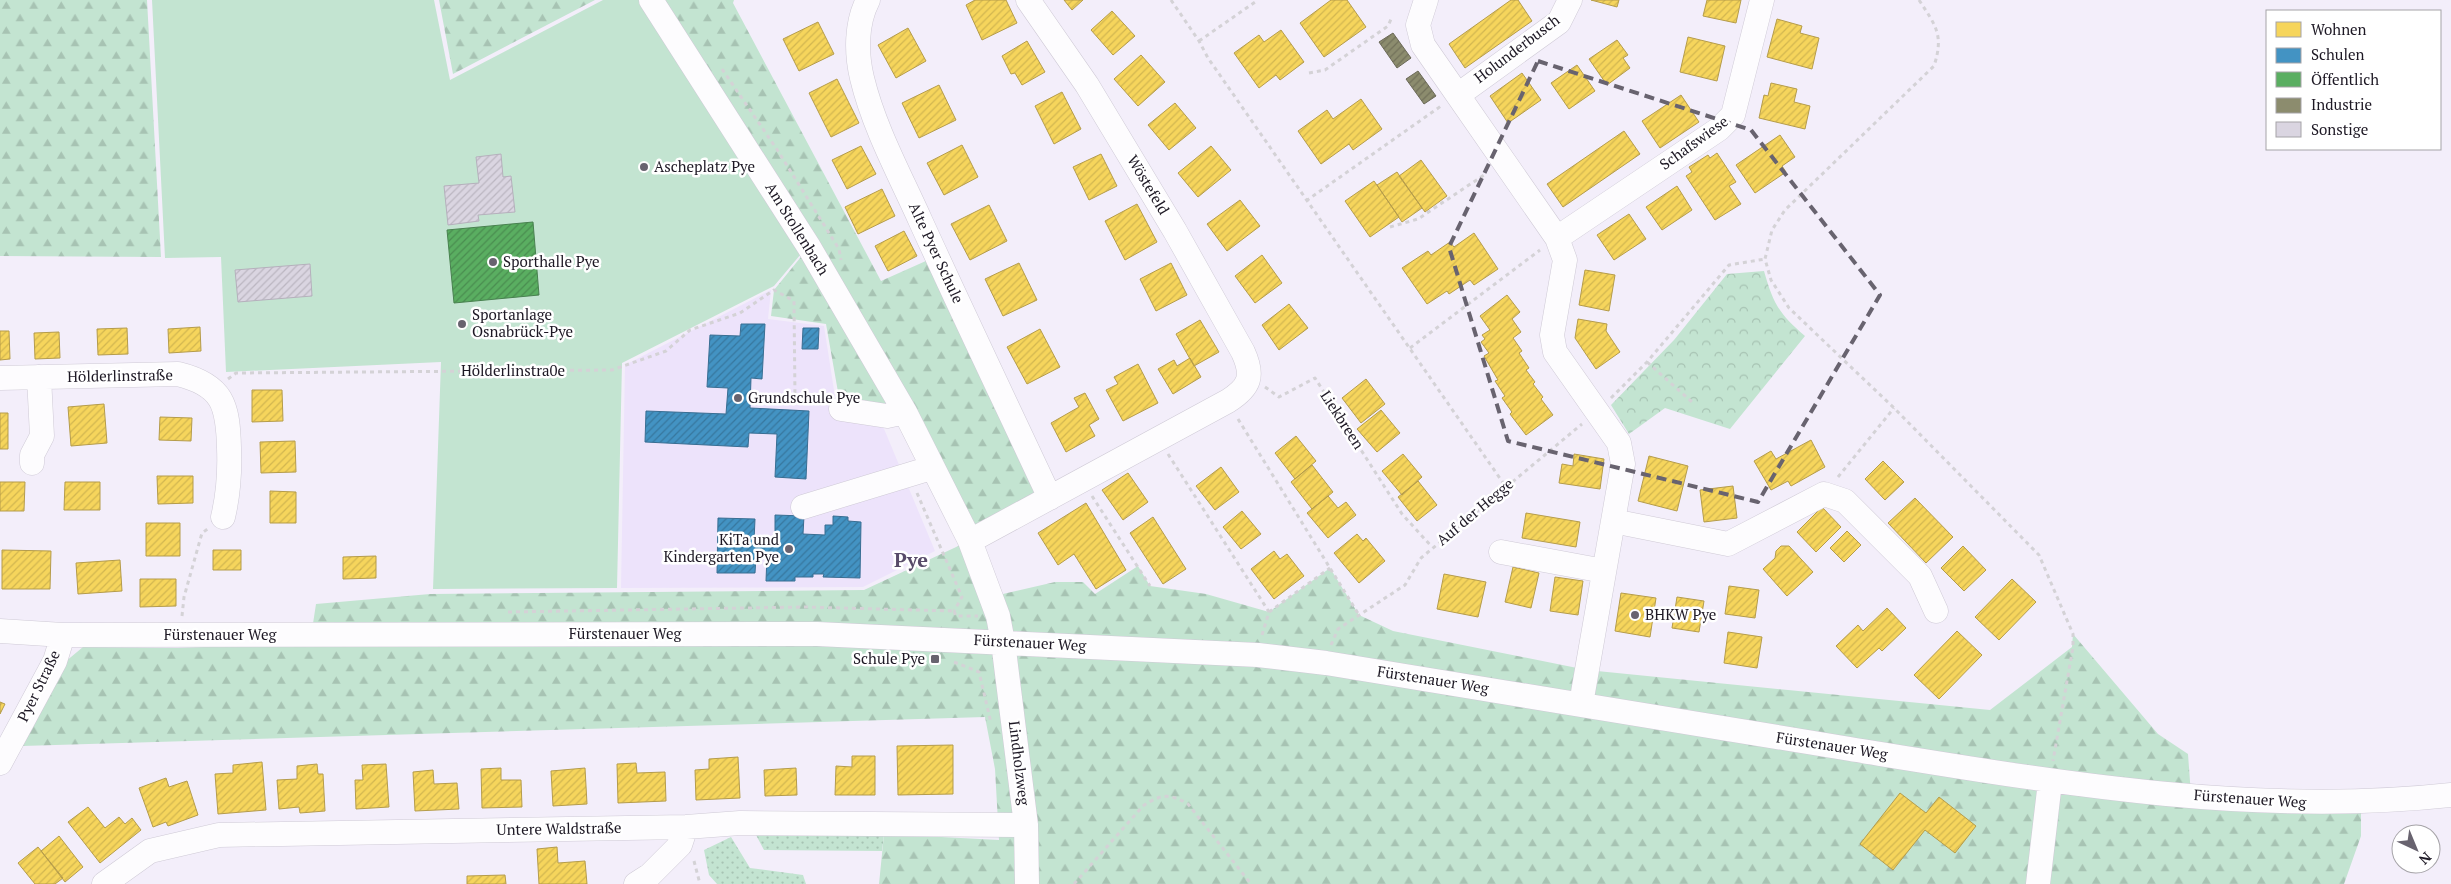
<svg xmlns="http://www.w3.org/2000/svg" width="2451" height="884" viewBox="0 0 2451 884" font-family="'PT Serif',serif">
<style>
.built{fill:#ede3fb}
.grass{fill:url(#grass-dots)}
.forest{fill:url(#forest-firs)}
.park{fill:url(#park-crowns)}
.pitch{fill:#c3e4d1}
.homes{fill:url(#homes-hatch);stroke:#b59c4b}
.schools{fill:url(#schools-hatch);stroke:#386e93}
.public{fill:url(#public-hatch);stroke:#48814f}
.industry{fill:url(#industry-hatch);stroke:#6b6958}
.building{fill:url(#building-hatch);stroke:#b5b0bc}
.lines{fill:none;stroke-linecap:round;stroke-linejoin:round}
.minor-casing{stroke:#cfcad6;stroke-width:25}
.path{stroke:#d4d2d6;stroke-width:3;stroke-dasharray:4 4;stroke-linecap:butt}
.minor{stroke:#fdfcfe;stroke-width:24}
.marked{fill:none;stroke:#68636f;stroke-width:4;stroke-dasharray:10 6;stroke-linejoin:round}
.poi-dot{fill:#68636f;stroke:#fff;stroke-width:2}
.labels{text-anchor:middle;stroke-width:5;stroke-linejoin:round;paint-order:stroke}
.street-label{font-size:15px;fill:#1d1824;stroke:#fff}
.poi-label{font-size:15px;fill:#1d1824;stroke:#fff;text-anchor:start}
.district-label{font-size:20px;font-weight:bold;fill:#584b69;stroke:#fff}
</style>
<defs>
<pattern id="grass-dots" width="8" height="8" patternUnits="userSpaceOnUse" patternTransform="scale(1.25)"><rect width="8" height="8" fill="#c3e4d1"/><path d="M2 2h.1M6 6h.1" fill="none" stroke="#a7c3b3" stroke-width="1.8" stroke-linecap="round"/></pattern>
<pattern id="forest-firs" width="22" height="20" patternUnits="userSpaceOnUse" patternTransform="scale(1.25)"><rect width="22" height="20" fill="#c3e4d1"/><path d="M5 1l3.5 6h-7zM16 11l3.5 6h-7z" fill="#a7c3b3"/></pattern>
<pattern id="park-crowns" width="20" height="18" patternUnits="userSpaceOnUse" patternTransform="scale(1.25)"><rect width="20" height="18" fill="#c3e4d1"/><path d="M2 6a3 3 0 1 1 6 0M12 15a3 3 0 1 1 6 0" fill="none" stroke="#a7c3b3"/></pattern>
<pattern id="homes-hatch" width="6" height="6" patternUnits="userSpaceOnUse" patternTransform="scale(1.25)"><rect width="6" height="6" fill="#f6d55c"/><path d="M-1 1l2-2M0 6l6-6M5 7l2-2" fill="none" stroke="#d2b650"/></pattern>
<pattern id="schools-hatch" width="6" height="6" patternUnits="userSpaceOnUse" patternTransform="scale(1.25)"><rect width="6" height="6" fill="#4393c3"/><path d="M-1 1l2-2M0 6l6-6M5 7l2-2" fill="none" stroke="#37779e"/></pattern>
<pattern id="public-hatch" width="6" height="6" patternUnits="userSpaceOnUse" patternTransform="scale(1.25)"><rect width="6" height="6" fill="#5aae61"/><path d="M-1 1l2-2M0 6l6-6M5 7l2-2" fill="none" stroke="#4a8d50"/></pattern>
<pattern id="industry-hatch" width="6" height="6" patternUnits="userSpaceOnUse" patternTransform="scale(1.25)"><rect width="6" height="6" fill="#8c8c6e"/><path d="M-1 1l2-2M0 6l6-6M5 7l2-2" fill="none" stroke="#72715a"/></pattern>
<pattern id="building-hatch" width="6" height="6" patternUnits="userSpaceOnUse" patternTransform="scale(1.25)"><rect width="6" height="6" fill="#dad5e1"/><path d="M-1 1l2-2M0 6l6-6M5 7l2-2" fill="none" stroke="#bbb6c1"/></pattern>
</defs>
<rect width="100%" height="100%" fill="#f3eefa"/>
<path class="built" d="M771,290l-3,29 56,7 14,90 44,8 53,127 -72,36 -242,1 4,-223z"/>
<path class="grass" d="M884,834l-2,17 -118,-1 -8,-15z
M731,837l19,31 53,7 3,9h-89l-8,-9 -5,-25z"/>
<path class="forest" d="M0,0h147l14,257 -161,-1z
M439,0h156l-142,74z
M651,0h83l-1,3 148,278 56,-25 113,242 -80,43 20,56 65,-15h28l12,12 43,-28 12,20 56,8 63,18 61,-44 29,47 34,16 194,39 403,40 82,-63 1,-13 85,100 30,20 3,41 170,8v33l-17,48h-1465l5,-50 115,6 -4,-71 -10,-52 -963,29 43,-84 18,-15 95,1 132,-5 6,-39 114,-10 434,-4 105,-49 -64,-129 -64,-3 -15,-85 -55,-8 3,-26 35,-43z"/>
<path class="park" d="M1764,271c9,32 15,43 41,65l-75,93 -65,-21 -36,26 -18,-29 63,-65 53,-66z"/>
<path class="pitch" d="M152,0h282l16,80 153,-80h43l160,248 -32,38 -152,77 -5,225 -184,1 8,-227 -215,10 -5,-115 -56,1z"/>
<path class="homes" d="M975,0h31l11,23 -35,17 -16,-35z
M1064,0h19l-11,10z
M1331,0h16l19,27 -42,30 -24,-34z
M1511,0h7l14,21 -67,47 -16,-24z
M1591,0h28l-2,7z
M1707,0h34l-5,23 -33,-7z
M1112,11l23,25 -22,19 -22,-25z
M1777,19l25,7 -2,7 19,5 -7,31 -45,-12z
M818,22l16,32 -35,17 -16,-32z
M908,28l18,33 -30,17 -18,-33z
M1281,30l23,32 -24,18 -4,-5 -17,13 -25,-35 25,-18 5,7z
M1688,37l37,9 -8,35 -37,-9z
M1617,40l11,15 -5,3 7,10 -23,17 -18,-26z
M1027,41l18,31 -23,13 -7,-12 -4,1 -9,-18z
M1141,55l24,27 -27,24 -24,-27z
M1577,65l18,26 -26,18 -18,-26z
M1522,73l19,27 -33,23 -18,-27z
M837,79l22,44 -28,14 -22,-44z
M1771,83l26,6 -3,13 16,4 -5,23 -46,-11 5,-23 4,1z
M939,85l17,35 -37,18 -17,-35z
M1062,92l19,37 -27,15 -19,-38z
M1681,95l18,27 -39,26 -18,-27z
M1361,99l21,30 -29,21 -4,-6 -28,20 -23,-33 29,-21 6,9z
M1175,103l21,25 -27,22 -21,-25z
M1624,131l16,23 -77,53 -16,-23z
M1780,135l15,22 -13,9 4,6 -31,21 -19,-28z
M962,145l16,32 -34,18 -17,-32z
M861,146l15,28 -29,15 -15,-29z
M1211,146l20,24 -33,27 -20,-24z
M1717,153l19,29 -7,4 12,18 -26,16 -29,-44 6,-4 -3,-5 19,-12 2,3z
M1101,154l16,32 -28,14 -16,-33z
M1421,160l26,36 -22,16 -26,-36z
M1397,172l25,36 -20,14 -25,-37z
M1374,181l25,36 -29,20 -25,-36z
M1677,186l15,24 -30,20 -16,-23z
M882,189l13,27 -37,18 -13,-27z
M1240,200l20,26 -33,25 -20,-27z
M1137,204l20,38 -32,18 -20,-39z
M989,205l18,36 -37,19 -19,-36z
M1629,214l17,25 -32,21 -17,-25z
M904,231l13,25 -29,15 -13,-25z
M1474,233l24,36 -24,16 -4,-5 -21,14 -2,-3 -20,13 -25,-36 26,-17 3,4 19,-13 4,5z
M1262,255l20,28 -27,20 -20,-27z
M1019,263l18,37 -34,16 -18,-37z
M1171,263l16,32 -31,16 -16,-32z
M1585,270l30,5 -6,36 -30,-6z
M1507,295l13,17 -8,7 9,13 -8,6 9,13 -3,2 10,15 -3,2 9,12 -2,2 10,13 -2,2 12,16 -27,20 -16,-21 2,-2 -10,-14 3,-2 -10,-15 3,-1 -14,-24 5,-3 -8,-11 4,-3 -3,-4 8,-5 -10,-14z
M1289,304l19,24 -29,22 -17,-25z
M1578,319l29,5 -1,7 14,21 -24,17 -21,-31z
M1200,320l19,32 -25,14 -18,-32z
M200,327l1,24 -32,2 -1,-24z
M127,328l1,26 -30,1 -1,-26z
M1040,329l20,38 -33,17 -20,-37z
M0,331h9l1,28 -10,1z
M59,332l1,26 -25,1 -1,-26z
M1190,358l11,19 -28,17 -15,-25 16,-9 3,6z
M1138,364l20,39 -35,18 -17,-31 12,-6 -4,-7z
M1366,379l19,25 -24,19 -19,-25z
M252,390h30l1,31 -31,1z
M1085,393l14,26 -10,6 6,11 -29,16 -15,-29 28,-16 -5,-9z
M104,404l3,39 -36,3 -3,-39z
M1381,410l19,23 -23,19 -20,-23z
M0,413h8v36h-8z
M160,417l32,1 -1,23 -32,-1z
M1296,436l20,25 -21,18 -20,-26z
M1811,440l14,27 -34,19 -3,-5 -17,9 -17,-29 17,-10 5,8z
M295,441l1,31 -35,1 -1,-31z
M1403,454l19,23 -20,18 -20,-24z
M1574,454l30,5 -4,30 -41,-6 3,-19 11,2z
M1649,456l39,10 -11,45 -39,-10z
M1883,461l21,21 -19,18 -20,-21z
M1312,465l21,27 -21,17 -21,-27z
M1221,467l18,25 -24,18 -19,-24z
M1128,473l20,29 -25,18 -21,-30z
M157,476h36v27l-35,1z
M1418,481l19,24 -20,16 -19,-24z
M0,482h25l-1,29h-24z
M65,482h35v28h-36z
M1733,486l4,32 -33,4 -4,-32z
M270,491l26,1v31h-26z
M1328,496l10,12 8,-6 10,13 -28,23 -21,-25z
M1915,498l38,39 -27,26 -38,-40z
M1086,503l40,67 -30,19 -22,-35 -16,11 -20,-32z
M1822,507l19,20 -25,25 -19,-20z
M1242,511l19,23 -20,15 -18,-22z
M1526,513l54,9 -4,25 -54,-9z
M1153,517l33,52 -23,15 -33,-51z
M146,523h34v33h-34z
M1847,531l14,14 -17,17 -14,-14z
M1357,534l6,7 3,-3 19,23 -26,22 -25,-30z
M1781,546h8l24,26 -26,24 -24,-27 12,-11 1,-7z
M1963,546l23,24 -22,21 -23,-23z
M2,550l49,1 -1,38h-48z
M213,550h28v20h-28z
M1274,551l6,8 7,-5 17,22 -30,23 -23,-30z
M376,556v22l-33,1v-22z
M120,560l2,31 -44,3 -2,-31z
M1513,567l26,6 -8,35 -26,-6z
M1444,574l42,8 -8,35 -41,-8z
M1555,577l28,4 -5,34 -28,-4z
M140,579h36v27l-36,1z
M2012,579l24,23 -37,38 -24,-23z
M1729,586l30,4 -4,28 -30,-4z
M1621,593l35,5 -6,39 -35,-6z
M1677,597l27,4 -5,31 -27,-4z
M1887,608l19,20 -24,23 -3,-3 -22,20 -21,-22 22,-21 5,6z
M1957,631l25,24 -43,44 -25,-24z
M1728,632l34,5 -5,31 -33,-5z
M0,702l5,2 -5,10z
M953,745v49l-55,1 -1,-49z
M852,756h23v39h-40l1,-29 16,1z
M738,757l2,41 -44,2 -1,-30 14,-1v-10z
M262,762l4,48 -48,4 -3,-40 18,-1v-8z
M636,763l1,10 28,-1 1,29 -48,2 -1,-39z
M317,764l1,10h5l2,37 -25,2 -1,-6 -20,2 -2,-29 20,-1v-13z
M386,764l3,43 -33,2 -1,-29h8l-1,-15z
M501,768v12h20l1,27 -40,1 -1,-39z
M585,768l2,36 -34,2 -2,-35z
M796,768l1,27 -32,1 -1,-26z
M433,770l1,14 23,-1 2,26 -44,2 -2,-39z
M166,778l3,9 18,-6 11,34 -30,11 -2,-4 -13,5 -14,-39z
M1900,793l26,20 13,-16 37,29 -21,27 -30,-23 -32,40 -33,-26z
M88,807l17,21 14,-11 6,7 7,-6 9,12 -41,33 -32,-41z
M59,836l24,31 -18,15 -24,-31z
M38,847l25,31 -8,6h-20l-17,-21z
M557,847l1,16 27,-2 2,23h-48l-2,-35z
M505,875l1,9h-39v-8z"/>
<path class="schools" d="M741,324h24l-3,55 -11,-1 -1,30 59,3 -3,68 -31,-2 2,-43 -28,-1 -1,14 -103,-5 1,-31 80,3 2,-26 -21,-1 3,-52 30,1z
M803,328h16l-1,21h-16z
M775,515l29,1 -1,18 22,1v-10h8v-9l15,1v4l13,1 -1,56 -37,-1 1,-3h-11v3h-18v4h-29l1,-25h-11l-1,17h-38l1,-55 37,1 -1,22 21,1z"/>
<path class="public" d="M533,222l6,73 -85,8 -7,-73z"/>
<path class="industry" d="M1393,33l18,25 -14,10 -18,-26z
M1418,71l18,25 -12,8 -18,-25z"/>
<path class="building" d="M501,154l2,23 8,-1 4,36 -37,3 1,6 -31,4 -4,-39 35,-3 -3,-26z
M310,264l2,32 -74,6 -3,-32z"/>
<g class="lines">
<g class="minor-casing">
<path id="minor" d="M651,0l158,247 96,165 65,129 28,75 5,26 23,183 1,59
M868,0c-12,23 -12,53 -6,78 12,50 38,97 59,144 42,92 86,184 129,276
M1426,0l-8,25 5,20 134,193 8,22 -13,75 3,17 64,91 4,21 -42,240
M1458,95l101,-73 11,-22
M1557,238l162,-109 14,-14 29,-115
M0,378l178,-4c45,11 50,31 51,74 1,25 0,44 -6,69
M841,409l46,7 18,-4
M32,463v-8l10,-19 -3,-59
M803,507l128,-39
M1613,521l115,23 96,-50 21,7 75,75 16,35
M970,541l258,-140c22,-14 26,-25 15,-49l-68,-121 -88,-146 -59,-85
M1501,552l103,19
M0,631l63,4 754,-1 441,21 68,8c174,28 349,57 524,86 197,32 400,68 601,46
M0,763l55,-102 8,-26
M104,884l46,-33 69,-16 467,-8 54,-4 286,2
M636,884l14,-9 30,-30 6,-18
M2038,884l12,-102"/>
</g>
<path class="path" d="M1171,0l28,41 9,17 298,429
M1919,0c17,26 25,35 15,66l-149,144 -13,20 -7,29 6,21 18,28 105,100 145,147 34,79v13l-20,114
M1199,41l59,-41
M722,69l56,82 61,98 2,11
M1309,73l16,-3 63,-44 4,-9
M1306,201l135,-95
M1390,227l28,-8 69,-46
M1410,348l130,-98
M1647,362l45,40
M228,379l8,-6 376,-3 54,-19 24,-21 50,-17 34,-23 20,11 1,97 26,6
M1265,387l14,10 36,-19 87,136 30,33
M1611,398l36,-36 82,-97 36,-6
M1238,419l121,196
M1168,454l101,158
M1838,477l56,-69
M917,493l45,104 -8,14
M1092,496l58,90
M954,611l2,5h22
M508,612l296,-5 150,4
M182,616l2,-19 18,-64 7,-5
M1262,635l7,-23 61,-44
M1331,645l7,-16 67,-44 16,-27 161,-134
M954,662l25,10 12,51
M694,861l6,23
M1074,884l69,-78c18,-12 26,-13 45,-2l63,80"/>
<use href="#minor" class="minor"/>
</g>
<path class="marked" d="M1538,61l213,69 129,165 -122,207 -250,-61 -59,-194z"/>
<g class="poi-dot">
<circle cx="644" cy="167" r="5"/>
<circle cx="493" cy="262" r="5"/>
<circle cx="462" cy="324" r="5"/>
<circle cx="738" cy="398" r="5"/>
<circle cx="789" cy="549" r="5"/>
<circle cx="1635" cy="615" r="5"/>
<rect x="930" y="654" width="10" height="10" rx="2.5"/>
</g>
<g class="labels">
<g class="street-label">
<text transform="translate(1517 49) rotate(-37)" y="5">Holunderbusch</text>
<text transform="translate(1694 143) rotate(-36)" y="5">Schafswiese</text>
<text transform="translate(1148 185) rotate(59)" y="5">Wöstefeld</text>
<text transform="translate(797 229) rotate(58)" y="5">Am Stollenbach</text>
<text transform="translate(936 253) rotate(65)" y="5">Alte Pyer Schule</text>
<text x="513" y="376">Hölderlinstra0e</text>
<text transform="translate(120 376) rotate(-1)" y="5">Hölderlinstraße</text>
<text transform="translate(1342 420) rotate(57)" y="5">Liekbreen</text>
<text transform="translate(1475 512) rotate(-40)" y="5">Auf der Hegge</text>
<text x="625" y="639">Fürstenauer Weg</text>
<text x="220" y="640">Fürstenauer Weg</text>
<text transform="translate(1030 643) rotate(3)" y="5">Fürstenauer Weg</text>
<text transform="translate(1433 680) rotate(9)" y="5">Fürstenauer Weg</text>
<text transform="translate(39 686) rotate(-64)" y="5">Pyer Straße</text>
<text transform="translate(1832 746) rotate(9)" y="5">Fürstenauer Weg</text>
<text transform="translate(1019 763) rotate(83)" y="5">Lindholzweg</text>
<text transform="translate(2250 799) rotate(4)" y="5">Fürstenauer Weg</text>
<text transform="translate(559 829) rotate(-1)" y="5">Untere Waldstraße</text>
</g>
<g class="poi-label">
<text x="654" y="172">Ascheplatz Pye</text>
<text x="503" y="267">Sporthalle Pye</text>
<text x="472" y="320">Sportanlage<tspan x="472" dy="17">Osnabrück-Pye</tspan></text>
<text x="748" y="403">Grundschule Pye</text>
<text x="779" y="545" text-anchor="end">KiTa und<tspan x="779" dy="17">Kindergarten Pye</tspan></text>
<text x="1645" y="620">BHKW Pye</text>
<text x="925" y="664" text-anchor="end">Schule Pye</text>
</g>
<g class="district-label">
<text x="911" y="567">Pye</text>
</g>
</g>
<rect x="2266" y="10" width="175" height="140" fill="#ffffff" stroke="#a5a3a7"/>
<rect x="2276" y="22" width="25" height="15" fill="#f6d55c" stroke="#a5a3a7"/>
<text x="2311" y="35" font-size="15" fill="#1d1824">Wohnen</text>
<rect x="2276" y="48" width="25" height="15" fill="#4393c3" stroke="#a5a3a7"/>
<text x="2311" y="60" font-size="15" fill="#1d1824">Schulen</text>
<rect x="2276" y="72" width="25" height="15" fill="#5aae61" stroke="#a5a3a7"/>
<text x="2311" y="85" font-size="15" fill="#1d1824">Öffentlich</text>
<rect x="2276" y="98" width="25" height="15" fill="#8c8c6e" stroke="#a5a3a7"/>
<text x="2311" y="110" font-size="15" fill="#1d1824">Industrie</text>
<rect x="2276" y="122" width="25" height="15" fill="#dad5e1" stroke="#a5a3a7"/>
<text x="2311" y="135" font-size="15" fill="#1d1824">Sonstige</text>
<g transform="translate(2416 849) rotate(136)"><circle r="24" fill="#ffffff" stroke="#a5a3a7"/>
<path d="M0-4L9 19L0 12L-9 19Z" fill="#68636f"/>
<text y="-8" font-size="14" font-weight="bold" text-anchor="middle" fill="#1d1824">N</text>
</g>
</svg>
